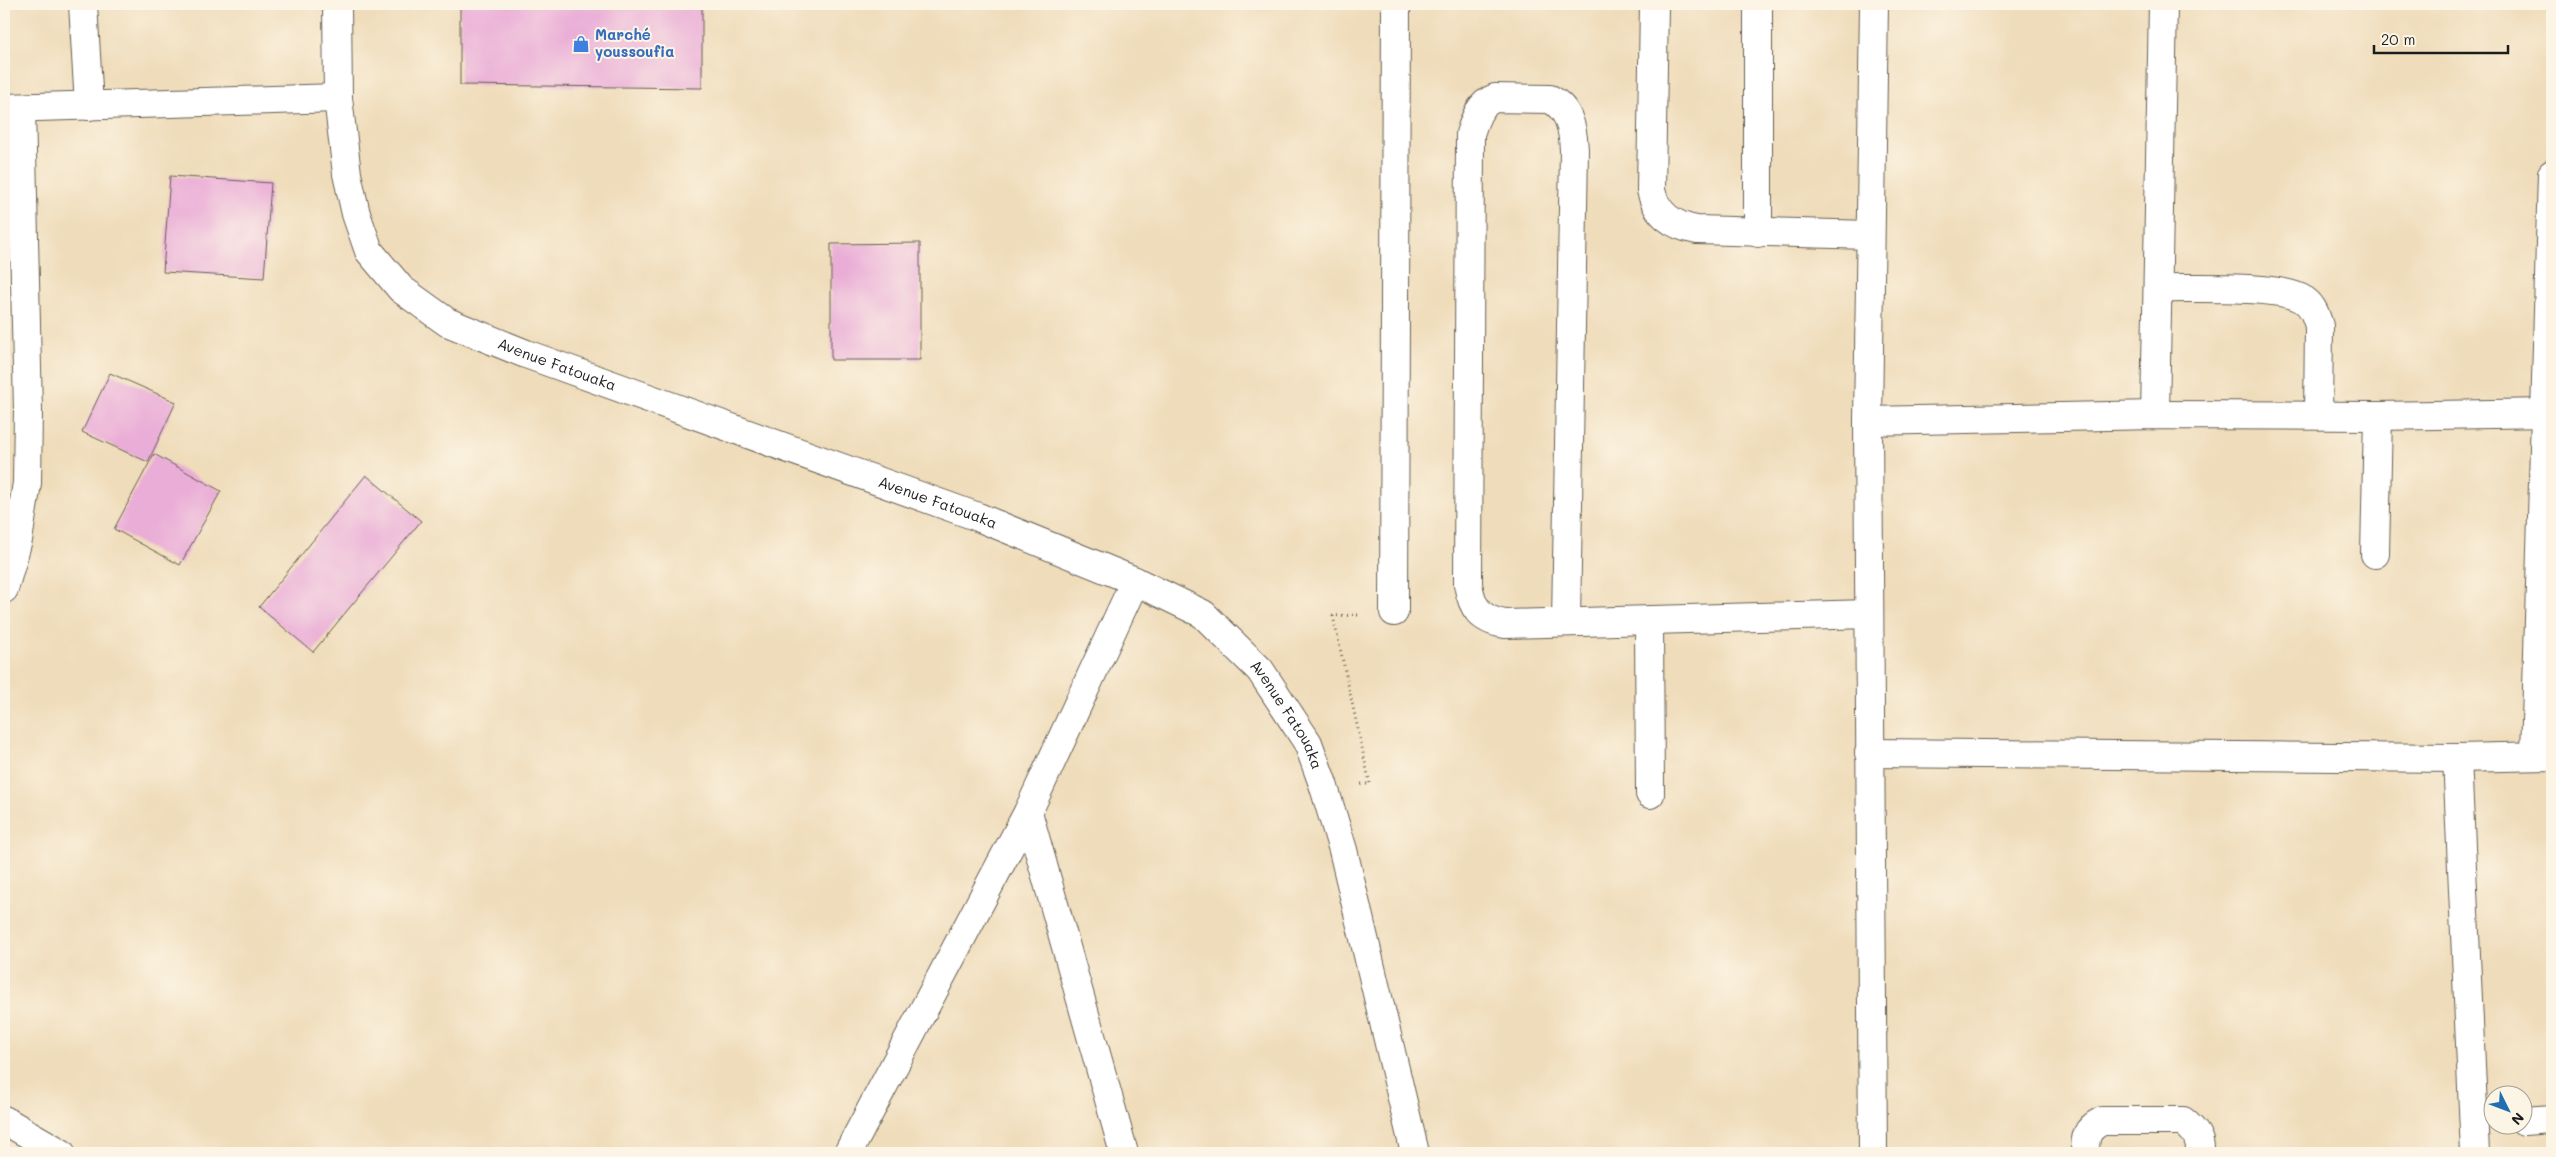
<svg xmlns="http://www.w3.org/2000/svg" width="2556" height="1157" viewBox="0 0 2556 1157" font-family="Mali,sans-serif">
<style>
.building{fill:#eaadd7}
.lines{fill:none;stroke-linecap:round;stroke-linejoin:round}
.minor-casing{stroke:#665f53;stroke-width:30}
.path{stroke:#665f53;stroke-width:3;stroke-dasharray:1 4;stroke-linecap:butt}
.minor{stroke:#fff;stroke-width:28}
.labels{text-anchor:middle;stroke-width:4;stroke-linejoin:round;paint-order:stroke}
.shop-label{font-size:15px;font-weight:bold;fill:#366cbe;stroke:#fcf5e5;text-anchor:start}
.street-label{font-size:15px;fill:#1c1c1c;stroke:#fcf5e5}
</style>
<rect width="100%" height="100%" fill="#fcf5e5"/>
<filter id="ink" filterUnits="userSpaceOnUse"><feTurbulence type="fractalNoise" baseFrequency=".02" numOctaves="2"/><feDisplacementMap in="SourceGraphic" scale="10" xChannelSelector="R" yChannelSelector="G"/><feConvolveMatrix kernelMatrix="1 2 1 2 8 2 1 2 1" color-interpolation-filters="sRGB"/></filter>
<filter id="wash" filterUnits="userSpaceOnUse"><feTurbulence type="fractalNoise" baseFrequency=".0096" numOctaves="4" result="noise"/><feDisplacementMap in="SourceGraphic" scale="20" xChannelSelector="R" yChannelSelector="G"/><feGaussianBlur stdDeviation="1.12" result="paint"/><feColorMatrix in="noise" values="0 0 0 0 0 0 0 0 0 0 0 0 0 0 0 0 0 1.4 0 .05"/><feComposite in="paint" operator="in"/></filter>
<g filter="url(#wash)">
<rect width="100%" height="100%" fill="#efdcba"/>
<g id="blocks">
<path class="building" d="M460,4h242v84l-242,-3z
M170,176l101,7 -7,95 -101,-6z
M920,243v117h-89v-116z
M110,373l66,29 -28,60 -66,-30z
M154,454l67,37 -41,74 -66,-36z
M366,475l55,46 -108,131 -54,-45z"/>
</g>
</g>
<g filter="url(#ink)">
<use href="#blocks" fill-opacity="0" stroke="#665f53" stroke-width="1"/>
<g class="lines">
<g class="minor-casing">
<g id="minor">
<path d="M83,4l6,102"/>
<path id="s1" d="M337,4l1,94 9,76 9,40 13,37 32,38 46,33 79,32 452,163 157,64 68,33 57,56 48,73 15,41 20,66 72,303"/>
<path d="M1654,4l-3,186c5,24 22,36 46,40l173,5"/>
<path d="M1758,4v229"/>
<path d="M4,108l334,-10"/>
<path d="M2158,288c32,1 123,-4 146,12 9,6 12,16 15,26l-1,89"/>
<path d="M2155,415l8,-411"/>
<path d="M1868,421l287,-6 223,1 174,-3"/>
<path d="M2375,554l3,-138"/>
<path d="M4,589l14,-49 9,-57 1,-73 -7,-301"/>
<path d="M1394,612l2,-608"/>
<path d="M1649,621l1,173"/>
<path d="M1566,622l8,-472c-1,-20 -4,-41 -24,-51l-55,-1c-16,6 -20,21 -25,36l-2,450c4,24 12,36 37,40l364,-10"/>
<path d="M1869,753l588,5 95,-2"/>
<path d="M2535,756l17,-582"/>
<path d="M2457,758l18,395"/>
<path d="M1028,812l96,341"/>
<path d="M4,1120l57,33"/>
<path d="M2524,1121l28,-2"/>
<path d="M848,1153l180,-341 107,-231"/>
<path d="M1873,1153l-5,-732 6,-417"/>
<path d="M2085,1153c0,-16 1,-24 17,-32h81c12,10 18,17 17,32"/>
</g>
</g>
<path class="path" d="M1358,615l-25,1 37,168h-9"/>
<use href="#minor" class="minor"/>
</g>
</g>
<defs>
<g id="shop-bare" transform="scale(1.35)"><path d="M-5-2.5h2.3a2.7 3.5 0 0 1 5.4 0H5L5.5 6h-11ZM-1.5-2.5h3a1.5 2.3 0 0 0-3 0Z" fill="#3f7fe0" stroke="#fcf5e5" stroke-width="2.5" paint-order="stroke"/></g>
</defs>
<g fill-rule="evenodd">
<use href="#shop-bare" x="581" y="44"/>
</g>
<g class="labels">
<g class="shop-label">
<text x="595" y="40">Marché<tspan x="595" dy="17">youssoufia</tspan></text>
</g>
<g class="street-label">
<text dy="5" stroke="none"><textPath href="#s1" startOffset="475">Avenue Fatouaka</textPath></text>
<text dy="5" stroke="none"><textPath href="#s1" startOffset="880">Avenue Fatouaka</textPath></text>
<text dy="5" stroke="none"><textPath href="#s1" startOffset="1300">Avenue Fatouaka</textPath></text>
</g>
</g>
<rect width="2556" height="1157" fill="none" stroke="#fcf5e5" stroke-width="20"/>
<g transform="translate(2508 1110) rotate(132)"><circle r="24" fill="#fcf5e5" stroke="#a29e95"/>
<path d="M0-4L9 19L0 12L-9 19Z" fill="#1f6fb2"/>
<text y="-8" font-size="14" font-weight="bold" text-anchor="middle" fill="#1c1c1c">N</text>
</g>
<path d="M2374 45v8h134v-8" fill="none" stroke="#1c1c1c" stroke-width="2.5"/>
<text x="2381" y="45" font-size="15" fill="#1c1c1c" stroke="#fcf5e5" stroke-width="4" paint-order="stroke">20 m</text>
</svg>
